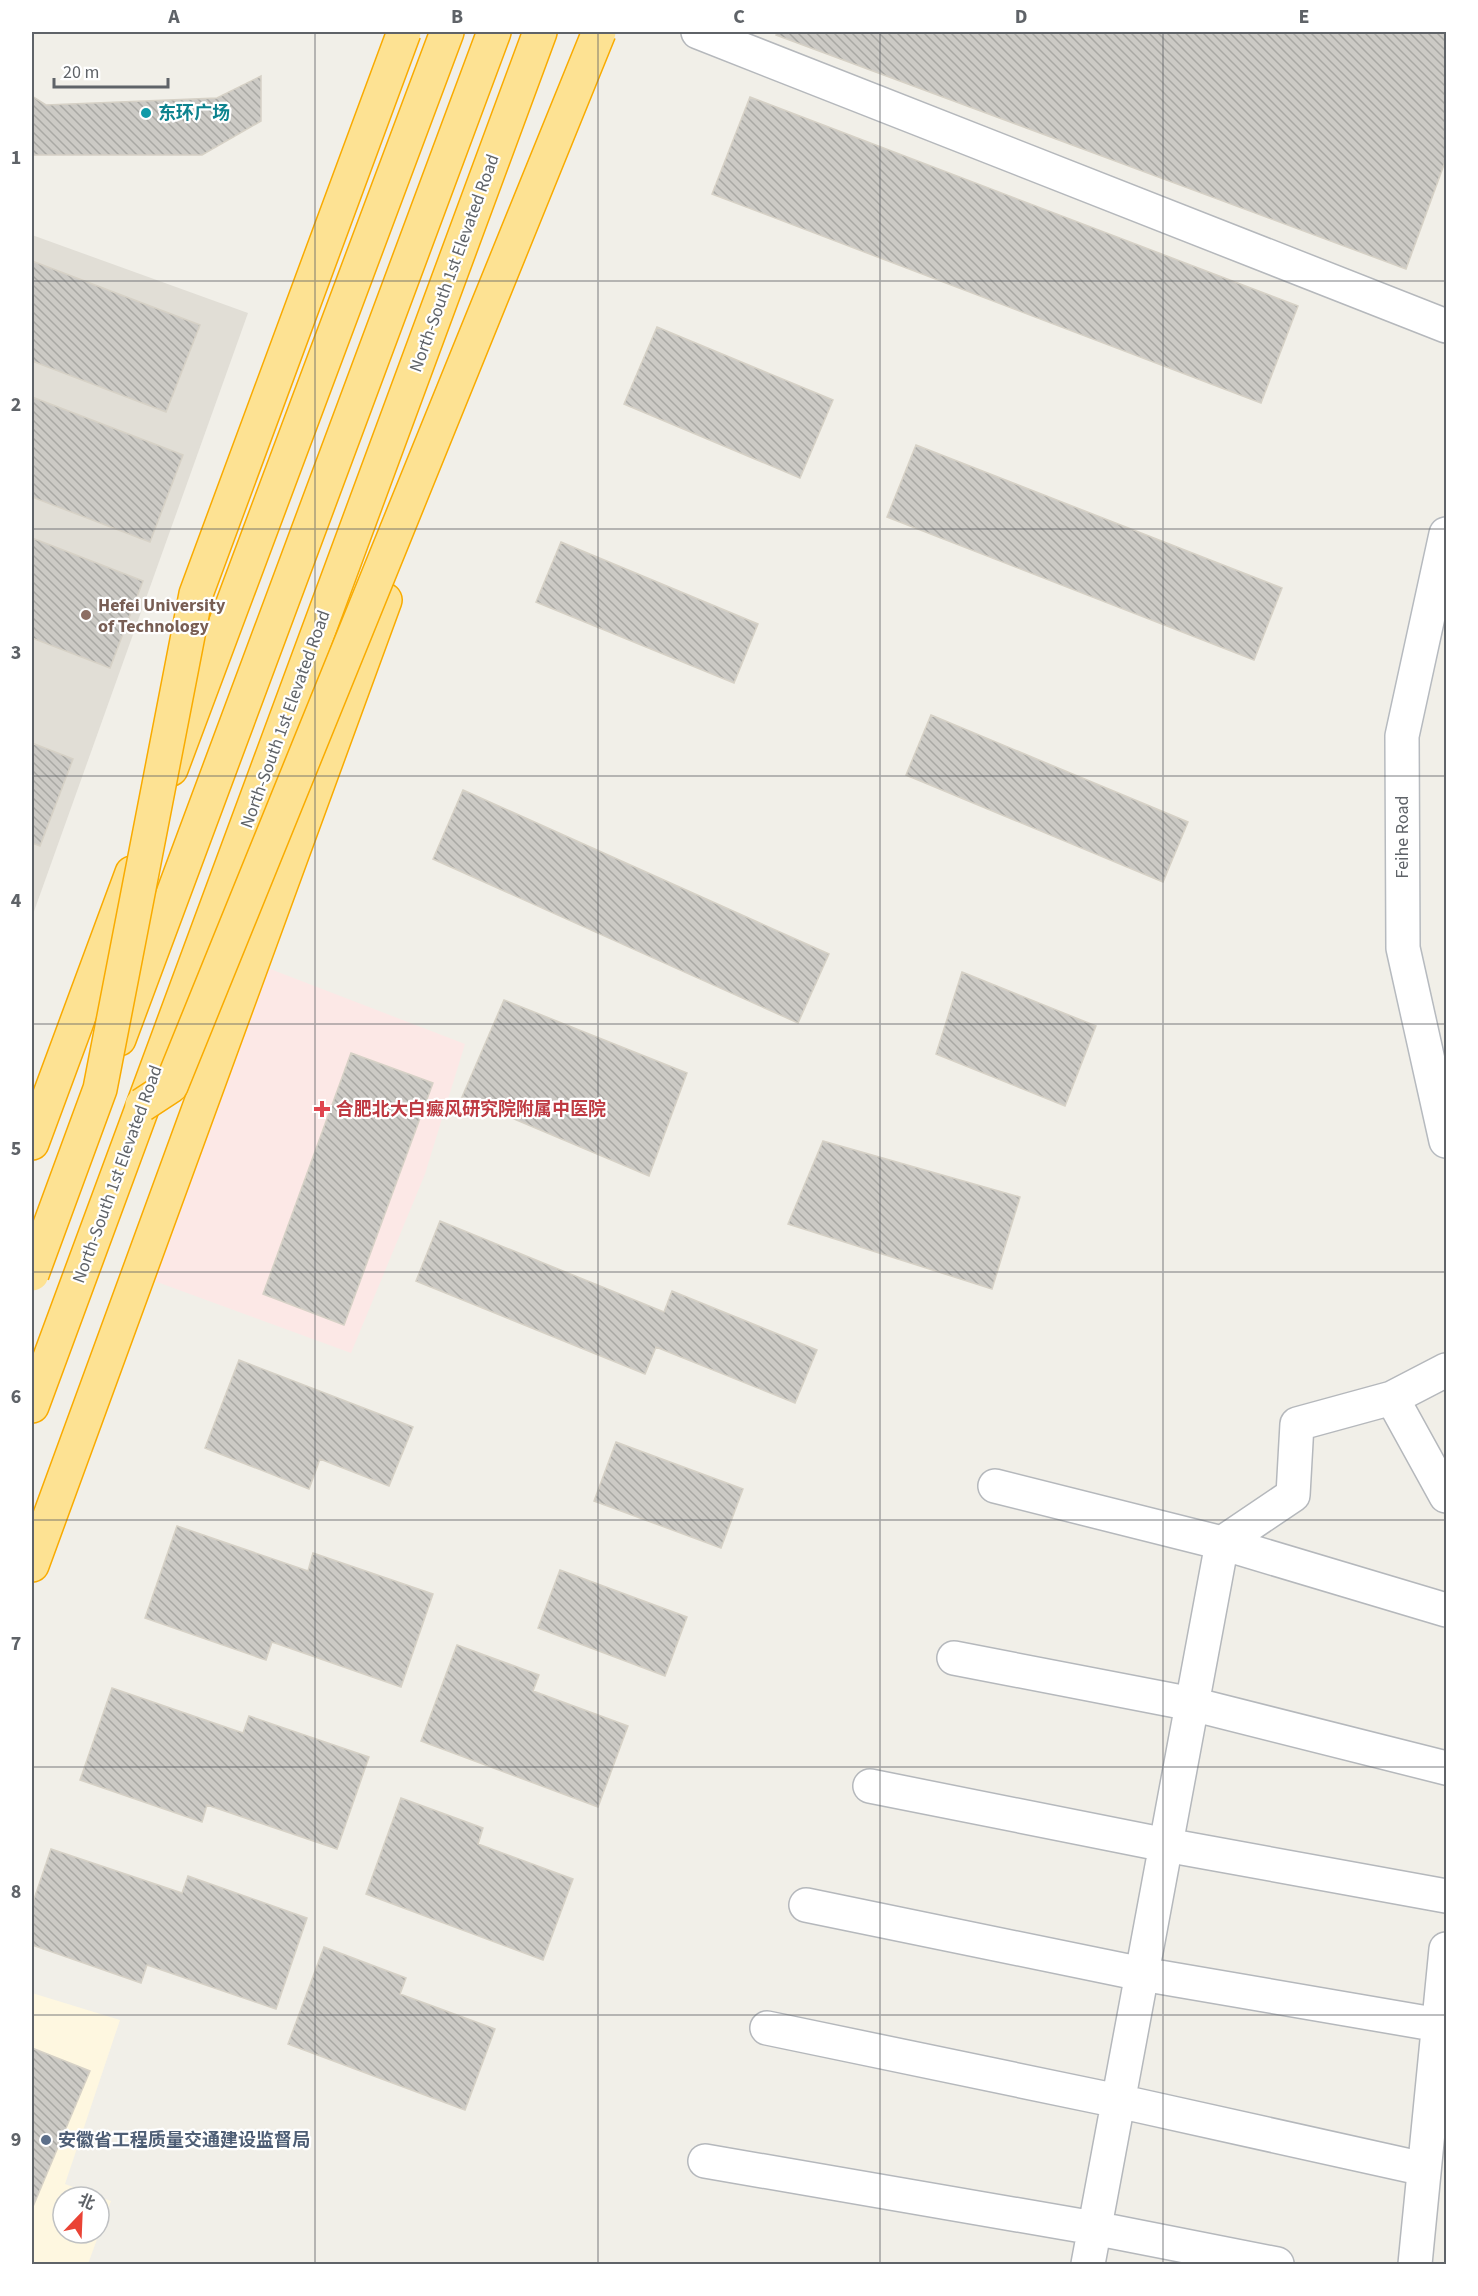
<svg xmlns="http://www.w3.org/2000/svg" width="1478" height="2296" viewBox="0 0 1478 2296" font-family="'Source Sans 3','Noto Sans SC',sans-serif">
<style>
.commercial{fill:#fef7e0;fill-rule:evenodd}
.education{fill:#e1ded6}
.medical{fill:#fce8e6}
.building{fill:url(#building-back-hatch);stroke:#d6d1c6;stroke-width:1.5}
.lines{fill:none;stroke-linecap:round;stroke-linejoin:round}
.street-casing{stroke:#b5b8bc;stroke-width:36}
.secondary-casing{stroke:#b6babf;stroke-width:36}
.highway-casing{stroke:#f9ab00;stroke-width:36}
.street{stroke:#fff;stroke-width:33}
.secondary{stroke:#fff;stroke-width:33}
.highway{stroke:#fde293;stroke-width:33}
.highway-bridge-casing{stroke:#f9ab00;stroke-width:36;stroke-linecap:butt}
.highway-bridge{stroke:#fde293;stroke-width:33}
.grid{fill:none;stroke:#5f6368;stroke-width:1.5;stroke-opacity:0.55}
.culture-dot{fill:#0f9aa8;stroke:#fff;stroke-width:2}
.education-dot{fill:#8d6e63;stroke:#fff;stroke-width:2}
.health-dot{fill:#e0444e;stroke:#fff;stroke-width:2}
.service-dot{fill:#5c6f8a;stroke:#fff;stroke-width:2}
.labels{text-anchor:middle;stroke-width:4.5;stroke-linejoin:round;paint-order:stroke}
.culture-label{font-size:18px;font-weight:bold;fill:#0d838f;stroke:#fff;text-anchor:start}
.street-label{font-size:18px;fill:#5f6368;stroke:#fff}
.education-label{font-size:18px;font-weight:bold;fill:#785e54;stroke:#fff;text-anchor:start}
.health-label{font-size:18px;font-weight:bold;fill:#be3a42;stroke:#fff;text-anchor:start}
.service-label{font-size:18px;font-weight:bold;fill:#4e5e75;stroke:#fff;text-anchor:start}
.neatline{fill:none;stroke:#5f6368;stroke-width:2}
.grid-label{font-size:20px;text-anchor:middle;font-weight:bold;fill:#5f6368}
</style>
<defs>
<pattern id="building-back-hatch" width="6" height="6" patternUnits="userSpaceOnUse" patternTransform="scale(1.5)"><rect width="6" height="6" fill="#cccac5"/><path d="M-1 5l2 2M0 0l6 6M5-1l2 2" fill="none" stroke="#a9a8a4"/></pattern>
</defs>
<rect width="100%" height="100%" fill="#f1efe8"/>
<path class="commercial" d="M32,1993l88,27 -55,164 46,17 -23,63h-56zM63,2197h36v36h-36z"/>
<path class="education" d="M32,235l216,78 -216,604z"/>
<path class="medical" d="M252,962l213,82 -40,130 -74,179 -213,-78z"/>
<path class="building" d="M777,32h669v127l-40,110 -630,-234z
M261,76v45l-59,34h-170v-59l14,9 171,-7z
M750,97l548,209 -37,97 -549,-209z
M32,261l168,64 -34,87 -134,-51z
M657,327l176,73 -33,78 -176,-74z
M32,397l151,58 -33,87 -118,-45z
M916,445l366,143 -28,72 -367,-143z
M32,538l111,43 -33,87 -78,-30z
M561,542l197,82 -24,59 -198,-81z
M931,715l257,107 -25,60 -257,-107z
M32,743l41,16 -33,87 -8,-3z
M463,790l366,164 -31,69 -365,-164z
M962,972l134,54 -31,80 -129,-52z
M504,1000l183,73 -38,103 -187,-79z
M351,1053l82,30 -89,242 -81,-31z
M823,1141l197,56 -28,92 -204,-65z
M440,1221l224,91 8,-21 145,59 -22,53 -139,-56 -11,27 -229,-93z
M239,1360l174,67 -24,59 -69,-27 -11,30 -104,-41z
M616,1442l127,47 -22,59 -127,-47z
M177,1526l131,45 5,-18 120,41 -32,93 -129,-45 -6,18 -121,-42z
M560,1570l127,47 -22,59 -127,-48z
M457,1645l82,30 -6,16 95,35 -30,81 -177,-66z
M112,1688l131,45 6,-17 120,41 -32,92 -130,-44 -5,17 -122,-42z
M401,1798l82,30 -5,16 95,35 -30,81 -177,-66z
M51,1849l131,44 6,-17 119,42 -31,91 -129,-44 -6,18 -109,-38v-40z
M324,1947l82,31 -6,16 95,35 -30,81 -177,-66z
M32,2048l58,23 -58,138z"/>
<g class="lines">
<g class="street-casing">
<path id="street" d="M698,32l748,294
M1446,1370l-54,28 54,98
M995,1486l227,57 224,67
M954,1658l238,46 254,64
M870,1786l296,59 280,51
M806,1905l336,69 297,51
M767,2028l351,73 306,68
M705,2161l389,67 183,36
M1088,2264l134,-721 71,-48 4,-71 95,-26
M1415,2264l31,-315"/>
</g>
<g class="secondary-casing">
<path id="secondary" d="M1446,534l-44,202 1,212 43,193"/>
</g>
<g class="highway-casing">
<path id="highway" d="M171,769l276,-737
M119,1039l375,-1007
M32,1143l100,-270
M32,1406l508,-1374
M32,1565l353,-965"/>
</g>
<use href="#street" class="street"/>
<use href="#secondary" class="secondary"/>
<use href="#highway" class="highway"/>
<g class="highway-bridge-casing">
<path id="highway-bridge" d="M142,1105l29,-19 428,-1054
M32,1274l68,-185 96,-495 208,-562"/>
</g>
<use href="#highway-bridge" class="highway-bridge"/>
</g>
<path class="grid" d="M315,32v2232M598,32v2232M880,32v2232M1163,32v2232M32,281h1414M32,529h1414M32,776h1414M32,1024h1414M32,1272h1414M32,1520h1414M32,1767h1414M32,2015h1414"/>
<circle class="culture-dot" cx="146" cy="113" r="6"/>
<circle class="education-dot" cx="86" cy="615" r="6"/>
<path class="health-dot" d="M319 1100h6v6h6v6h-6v6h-6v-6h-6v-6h6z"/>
<circle class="service-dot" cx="46" cy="2140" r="6"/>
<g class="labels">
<g class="culture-label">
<text x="158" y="119">东环广场</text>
</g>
<g class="street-label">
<text transform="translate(454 263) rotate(-70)" y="6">North-South 1st Elevated Road</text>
<text transform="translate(285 719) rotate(-70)" y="6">North-South 1st Elevated Road</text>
<text transform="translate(1402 837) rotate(-90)" y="6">Feihe Road</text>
<text transform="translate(117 1174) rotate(-70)" y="6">North-South 1st Elevated Road</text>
</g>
<g class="education-label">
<text x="98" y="611">Hefei University<tspan x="98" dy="21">of Technology</tspan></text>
</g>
<g class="health-label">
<text x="336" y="1115">合肥北大白癜风研究院附属中医院</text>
</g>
<g class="service-label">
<text x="58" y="2146">安徽省工程质量交通建设监督局</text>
</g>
</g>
<rect width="1478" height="2296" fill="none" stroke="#ffffff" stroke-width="66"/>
<g transform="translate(81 2215) rotate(23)"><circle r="28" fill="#ffffff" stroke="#bfc1c3" stroke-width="1.5"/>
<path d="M0-4.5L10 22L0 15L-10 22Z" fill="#ea4335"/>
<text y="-9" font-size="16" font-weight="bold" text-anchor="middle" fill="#5f6368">北</text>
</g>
<path d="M54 78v9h114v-9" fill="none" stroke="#5f6368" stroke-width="3"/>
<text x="63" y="78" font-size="18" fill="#5f6368" stroke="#ffffff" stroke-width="4.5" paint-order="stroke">20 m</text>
<rect x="33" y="33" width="1412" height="2230" class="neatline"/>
<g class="grid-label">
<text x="174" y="23">A</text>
<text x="457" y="23">B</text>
<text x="739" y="23">C</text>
<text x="1021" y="23">D</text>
<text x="1304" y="23">E</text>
<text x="16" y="164">1</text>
<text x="16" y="411">2</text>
<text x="16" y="659">3</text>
<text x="16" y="907">4</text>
<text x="16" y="1155">5</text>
<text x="16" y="1403">6</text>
<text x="16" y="1650">7</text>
<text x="16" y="1898">8</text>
<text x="16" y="2146">9</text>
</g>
</svg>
